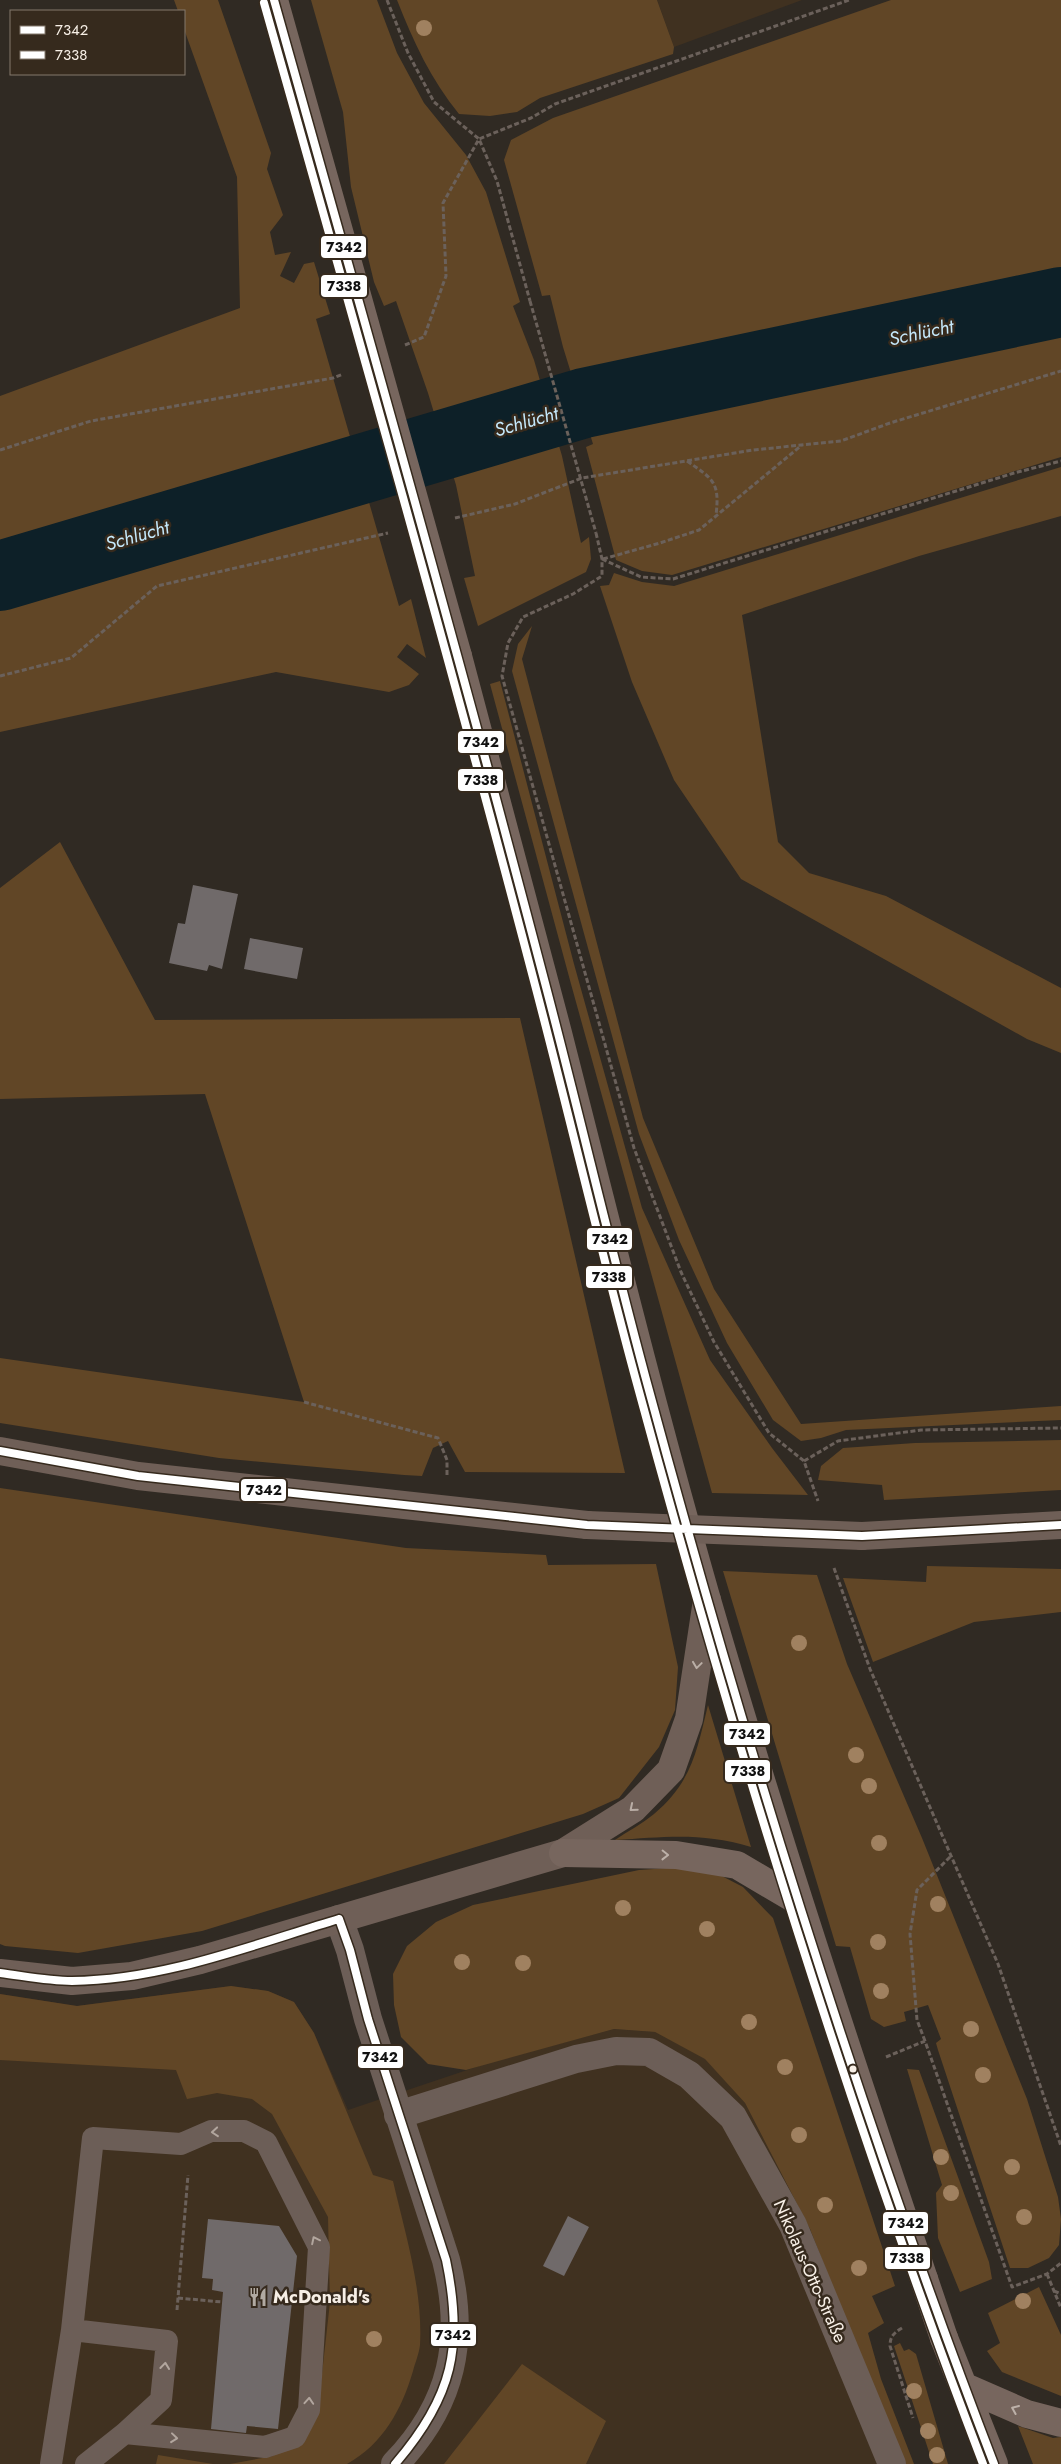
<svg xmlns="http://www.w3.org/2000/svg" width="1061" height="2464" viewBox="0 0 1061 2464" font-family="Jost,sans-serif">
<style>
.built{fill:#403120}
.green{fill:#614626}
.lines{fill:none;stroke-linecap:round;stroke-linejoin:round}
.river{stroke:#0d2028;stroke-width:70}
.building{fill:#706a6a}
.path{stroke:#6b615b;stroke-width:3;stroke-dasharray:5 2.5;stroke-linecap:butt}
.service{stroke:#6c5e57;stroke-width:22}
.minor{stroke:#6c5e57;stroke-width:28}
.secondary{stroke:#6f5f57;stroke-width:28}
.primary{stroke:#77665e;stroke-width:28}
.path-bridge{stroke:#6b615b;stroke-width:3;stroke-dasharray:5 2.5;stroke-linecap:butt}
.secondary-bridge{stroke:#6f5f57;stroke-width:28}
.primary-bridge{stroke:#77665e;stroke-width:28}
.bus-1-casing{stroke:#362a1d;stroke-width:11}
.bus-2-casing{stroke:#362a1d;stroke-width:11}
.bus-1{stroke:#fff;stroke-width:8}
.bus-2{stroke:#fff;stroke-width:8}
.tree{fill:#a08160}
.oneway{stroke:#baaea6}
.oneway2{stroke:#bdb1a9}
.oneway3{stroke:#b2a69e}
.bus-dot{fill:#f7efe6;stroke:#362a1d;stroke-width:2}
.labels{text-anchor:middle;stroke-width:5;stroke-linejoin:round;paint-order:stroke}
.street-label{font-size:18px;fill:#f7efe6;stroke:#362a1d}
.poi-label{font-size:18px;font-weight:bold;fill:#f7efe6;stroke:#362a1d;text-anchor:start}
.water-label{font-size:19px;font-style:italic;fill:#c5e9fc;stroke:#362a1d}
.line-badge{stroke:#362a1d;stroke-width:2}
.pale-badge-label{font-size:14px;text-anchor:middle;font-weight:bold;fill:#111}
</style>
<rect width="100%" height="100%" fill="#302a23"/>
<path class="built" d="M657,0h145l-128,47z
M231,1986l37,5 26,11 20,31 34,77 143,-48 123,-33 41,3 50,26 40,45 65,126 92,235h-902v-470l77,12z"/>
<path class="green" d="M174,0h44l53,153 -4,16 16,46 -13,17 5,23 16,-3 -11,24 14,7 10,-19 10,-2 16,52 -14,5 83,287 12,-7 15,59 -19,-14 -10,13 22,17 -10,11 -20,7 -113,-20 -276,60v-336l240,-88 -3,-131 -53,-148v-18h-6z
M311,0h66l20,53 27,50 42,52 20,37 34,110 -7,4 21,54 28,96 19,87 8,-6 2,22 -5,13 -108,54 -14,-48 11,-2 -19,-91 -28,-92 -32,-92 -12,5 -10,-24 -23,-95 -8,-75z
M397,0h260l17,47 -1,7 -133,44 -23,14 -27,4 -31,-2c-28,-34 -46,-73 -62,-114z
M891,0h170v457l-389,118 -30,-4 -26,-11 -30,-113 7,-3 -30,-97 -13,-52 -8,1 -38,-136 7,-20 42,-22z
M1061,467v49l-142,40 -177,59 36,227 31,31 77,23 175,92v65l-34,-14 -286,-160 -67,-99 -42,-98 -32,-96 9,-1 5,-12 28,9 32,4z
M532,626l-10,33 121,459 71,171 87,135 260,-18v14l-215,10 -25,8 -20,3 -28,-21 -46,-77 -48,-103 -40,-106 -127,-463 6,-27z
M500,681l74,283 68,244 68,152 62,88 36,47 -96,-2 -141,-509 -81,-300z
M60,842l95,178 365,-2 105,455 -160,-1 -17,-31 -15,7 -11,28 -18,-1 -185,-17 -219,-35v-65l304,44 -99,-308 -205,5v-211z
M1061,1440v50l-177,10 -2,-15 -64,-5 3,-14 22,-18 72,-5z
M0,1488l406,60 140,7 2,10 108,-1 22,103 -3,43 -16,37 -40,51 -36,16 -381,117 -124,22 -73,-7 -5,-2z
M927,1566l134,3v43l-87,10 -101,40 -30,-84 83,4z
M723,1571l94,4 30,89 75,174 105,261 31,98 3,22 -2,26 -10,13 -21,10h-18l-72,-218 -2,-7 5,-4 -13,-34 -24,7 2,9 -22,6 -13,-8 -21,-72 -14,-1z
M708,1705l43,142c-49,-15 -86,-10 -136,-7 13,-9 27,-16 39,-26 38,-32 43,-64 54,-109z
M683,1867l35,7 25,13 30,31 122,368 -23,10 12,27 -16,10 13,46 33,85h-12l-92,-235 -65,-126 -40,-44 -50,-27 -41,-3 -148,41 -38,-6 -27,-27 -7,-32 -1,-31 14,-28 29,-24 37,-17 166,-35z
M231,1986l37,5 26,11 20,31 59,142 20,6c12,52 30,109 27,164 -1,9 -5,18 -7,26 -11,38 -30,73 -66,93h-117l43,-8 47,-64 10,-90 -2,-85 -56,-103 -20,-15 -35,-6 -30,6 -11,-29 -176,-10v-66l77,12z
M907,2069l12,1 70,192 3,17 -32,13 -22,-54 -2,-45 6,-8z
M1039,2287l22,48v61l-59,-24 -15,-21 13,-8 -12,-30z
M900,2343l4,8 5,-2 7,5 32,110h-15l-39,-118z
M522,2364l84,57 -20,43h-142z
M1018,2426l35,12 8,-1v27h-28z
M158,2455l55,9h-57z"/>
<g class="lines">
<path class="river" d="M0,576l584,-173 477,-101"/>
</g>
<path class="building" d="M193,885l45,9 -16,75 -13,-4 -2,6 -38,-8 9,-40 7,1z
M250,938l53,10 -6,31 -53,-10z
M568,2216l21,11 -25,49 -21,-10z
M208,2219l71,7 18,30 -19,173 -31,-3 -1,7 -35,-4 12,-137 -11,-2 1,-11 -11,-1z"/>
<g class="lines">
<path class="path" d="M387,0l21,53 26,49 45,37 18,42 33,120
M405,345l19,-8 22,-61 -3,-73 36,-64 52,-21 24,-14 294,-104
M0,450l91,-29 242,-43 10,-4
M687,461c26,18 33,21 29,54
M455,518l60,-14 67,-26 171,-28 88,-9 49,-18 171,-52
M596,533l6,26v17l-29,18 -50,23 -15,26 -6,33 132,472 47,124 33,70 55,91 35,28 14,40
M602,559l39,18 32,2 341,-106 47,-12
M603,559l57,-16 39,-13 103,-85
M0,676l71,-18 86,-72 231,-53
M304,1402l134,36 9,22v15
M804,1461l34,-20 83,-11 140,-2
M834,1568l36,101 128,295 63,182
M925,2041l-8,-21 -7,-86 7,-44 34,-34
M886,2057l39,-16 87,246 35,-13 14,-11
M1047,2274l14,34
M1054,2291l7,3
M178,2298l44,4
M177,2310l11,-135
M902,2328c-8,5 -12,8 -12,18l23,72"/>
<path class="service" d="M72,2330l95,11 -6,59 -36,33 -39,31
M51,2464l21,-134 21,-192 88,6 30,-13h33l22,11 53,105 -10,163 -14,27 -30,10 -140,-14"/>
<path class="minor" d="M339,1919l11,31 18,69 78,241c20,79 7,144 -51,204
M398,2115l178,-56 40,-8 33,1 40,23 44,42 60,108 99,239"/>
<path class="secondary" d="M0,1451l138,25 449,49
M862,1536l199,-11
M0,1973l72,8 60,-5 68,-16 363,-107 70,-44 38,-39 18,-51 18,-119"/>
<path class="primary" d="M274,0l81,288
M458,656c33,126 67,251 100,377 48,189 95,379 149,567 66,228 141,454 217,679
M563,1853l113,2 61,10 61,36
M944,2338l50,126
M963,2386l64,28 34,9"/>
<path class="path-bridge" d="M530,301l66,232"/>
<path class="secondary-bridge" d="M587,1525l275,11"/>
<path class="primary-bridge" d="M355,288l103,368
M924,2279l20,59"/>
<g class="bus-1-casing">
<path id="bus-1" d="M274,0c92,327 185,654 271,983 35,133 66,267 102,400 99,366 211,727 347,1081
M0,1451l138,25 449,49 275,11 199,-11
M339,1919l11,31 18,69 78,241c18,86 7,137 -51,204
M0,1973c24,3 48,8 72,8 92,-1 180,-36 267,-62"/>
</g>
<g class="bus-2-casing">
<path id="bus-2" d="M264,3c92,326 185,653 271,982 35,133 66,267 102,399 99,366 211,727 346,1080"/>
</g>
<use href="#bus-1" class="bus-1"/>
<use href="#bus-2" class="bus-2"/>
</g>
<g class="tree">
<circle cx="424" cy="28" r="8"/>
<circle cx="799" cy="1643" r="8"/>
<circle cx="856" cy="1755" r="8"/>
<circle cx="869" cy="1786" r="8"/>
<circle cx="879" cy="1843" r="8"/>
<circle cx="938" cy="1904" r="8"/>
<circle cx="623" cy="1908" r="8"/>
<circle cx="707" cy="1929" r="8"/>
<circle cx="878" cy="1942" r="8"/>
<circle cx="462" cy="1962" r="8"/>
<circle cx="523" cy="1963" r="8"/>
<circle cx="881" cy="1991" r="8"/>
<circle cx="749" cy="2022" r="8"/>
<circle cx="971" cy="2029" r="8"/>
<circle cx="785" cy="2067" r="8"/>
<circle cx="983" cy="2075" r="8"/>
<circle cx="799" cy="2135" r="8"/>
<circle cx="941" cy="2157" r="8"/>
<circle cx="1012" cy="2167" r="8"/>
<circle cx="951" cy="2193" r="8"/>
<circle cx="825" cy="2205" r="8"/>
<circle cx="1024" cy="2217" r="8"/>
<circle cx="859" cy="2268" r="8"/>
<circle cx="1023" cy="2301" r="8"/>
<circle cx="374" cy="2339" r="8"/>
<circle cx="914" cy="2391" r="8"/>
<circle cx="928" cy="2431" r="8"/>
<circle cx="937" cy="2455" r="8"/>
</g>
<defs><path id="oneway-chevron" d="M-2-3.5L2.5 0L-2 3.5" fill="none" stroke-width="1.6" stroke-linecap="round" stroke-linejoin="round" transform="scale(1.25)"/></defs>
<g class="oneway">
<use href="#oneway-chevron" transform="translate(697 1665) rotate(98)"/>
<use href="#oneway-chevron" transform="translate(633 1808) rotate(140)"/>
</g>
<g class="oneway2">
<use href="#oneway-chevron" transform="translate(665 1855) rotate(1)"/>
<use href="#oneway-chevron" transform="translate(1015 2409) rotate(-157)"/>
</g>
<g class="oneway3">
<use href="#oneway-chevron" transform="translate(215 2132) rotate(175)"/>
<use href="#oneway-chevron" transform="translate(315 2240) rotate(-116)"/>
<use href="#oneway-chevron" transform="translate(165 2366) rotate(-84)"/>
<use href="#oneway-chevron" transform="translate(309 2401) rotate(-86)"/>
<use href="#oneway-chevron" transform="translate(174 2438) rotate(6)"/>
</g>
<defs>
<g id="restaurant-bare" transform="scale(1.5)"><path d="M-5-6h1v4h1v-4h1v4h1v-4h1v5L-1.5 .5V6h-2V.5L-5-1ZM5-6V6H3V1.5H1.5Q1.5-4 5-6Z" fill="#b1aaa2" stroke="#362a1d" stroke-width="2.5" paint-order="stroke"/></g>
</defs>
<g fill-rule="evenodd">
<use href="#restaurant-bare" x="258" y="2297"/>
</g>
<circle class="bus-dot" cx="853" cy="2069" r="4.5"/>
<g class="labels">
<g class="street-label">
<text transform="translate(810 2271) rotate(66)" y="6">Nikolaus-Otto-Straße</text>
</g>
<g class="poi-label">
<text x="273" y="2303">McDonald's</text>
</g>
<g class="water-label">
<text transform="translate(921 332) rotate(-12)" y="7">Schlücht</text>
<text transform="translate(526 421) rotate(-16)" y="7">Schlücht</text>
<text transform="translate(137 535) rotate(-16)" y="7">Schlücht</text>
</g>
</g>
<g class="line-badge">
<rect x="320" y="235" width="47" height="24" rx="5" fill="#fff"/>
<rect x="320" y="274" width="48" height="24" rx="5" fill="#fff"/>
<rect x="457" y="730" width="48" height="24" rx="5" fill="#fff"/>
<rect x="457" y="768" width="47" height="24" rx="5" fill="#fff"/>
<rect x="586" y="1227" width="47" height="24" rx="5" fill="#fff"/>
<rect x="585" y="1265" width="48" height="24" rx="5" fill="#fff"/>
<rect x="240" y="1478" width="47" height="24" rx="5" fill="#fff"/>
<rect x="723" y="1722" width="48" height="24" rx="5" fill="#fff"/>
<rect x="724" y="1759" width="47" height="24" rx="5" fill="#fff"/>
<rect x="357" y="2045" width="47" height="24" rx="5" fill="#fff"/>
<rect x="882" y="2211" width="47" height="24" rx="5" fill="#fff"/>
<rect x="884" y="2246" width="47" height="24" rx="5" fill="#fff"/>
<rect x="430" y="2323" width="47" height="24" rx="5" fill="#fff"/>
</g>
<g class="pale-badge-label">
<text x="344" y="252">7342</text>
<text x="344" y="291">7338</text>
<text x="481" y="747">7342</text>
<text x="481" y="785">7338</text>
<text x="610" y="1244">7342</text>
<text x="609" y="1282">7338</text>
<text x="264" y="1495">7342</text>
<text x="747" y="1739">7342</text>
<text x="748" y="1776">7338</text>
<text x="380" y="2062">7342</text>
<text x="906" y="2228">7342</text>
<text x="907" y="2263">7338</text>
<text x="453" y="2340">7342</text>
</g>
<rect x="10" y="10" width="175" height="65" fill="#362a1d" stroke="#83796d"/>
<rect x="20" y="26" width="25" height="8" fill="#ffffff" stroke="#83796d"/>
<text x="55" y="35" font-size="15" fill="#f7efe6">7342</text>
<rect x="20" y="51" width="25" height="8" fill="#ffffff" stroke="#83796d"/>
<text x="55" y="60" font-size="15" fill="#f7efe6">7338</text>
</svg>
